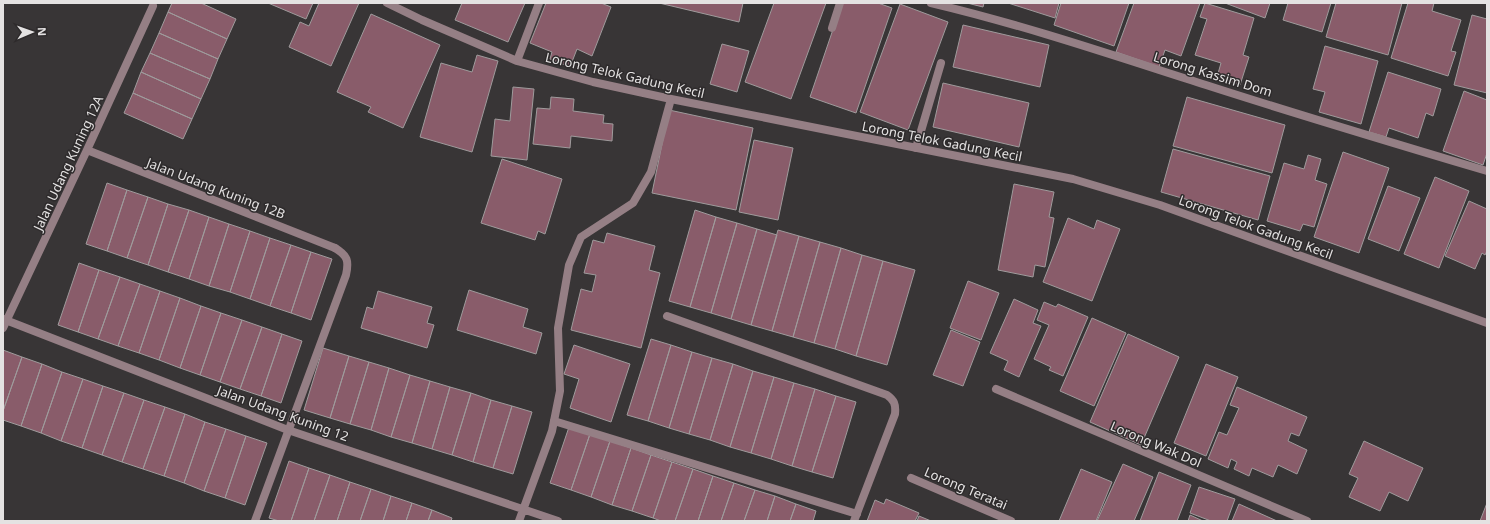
<svg xmlns="http://www.w3.org/2000/svg" width="1490" height="524" viewBox="0 0 1490 524" font-family="'Noto Sans',sans-serif">
<style>
.building{fill:#895c6a;stroke:#9f9b9c}
.lines{fill:none;stroke-linecap:round;stroke-linejoin:round}
.lane{stroke:#957f85;stroke-width:8}
.street{stroke:#957f85;stroke-width:8}
.labels{text-anchor:middle;stroke-width:3;stroke-linejoin:round;paint-order:stroke}
.street-label{font-size:13px;fill:#e4e2e2;stroke:#2e2b2c}
</style>
<rect width="100%" height="100%" fill="#383536"/>
<path class="building" d="M172,3h29l35,16 -9,20 -59,-27z
M268,3h45l-7,16z
M319,3h40l-28,63 -42,-19 11,-25 9,4z
M462,3h63l-17,39 -53,-22z
M546,3h55l10,4 -19,49 -15,-7 -7,18 -20,-8 2,-7 -22,-9z
M659,3h84l-4,19z
M774,3h52l-35,96 -46,-17z
M842,3h36l14,5 -36,105 -46,-16z
M967,3h17l-1,4z
M1008,3h51l-4,15z
M1061,3h68l-15,43 -60,-21z
M1134,3h66l-19,53 -16,-6 -6,17 -43,-15z
M1205,3l49,15 -11,37 6,2 -9,28 -23,-8 4,-14 -26,-8 12,-36 -7,-2z
M1225,3h45l-5,15z
M1288,3h43l-9,29 -39,-12z
M1336,3h66l-14,52 -62,-18z
M1408,3h26l-2,8 29,9 -10,31 5,1 -8,24 -57,-18z
M900,4l48,18 -40,108 -48,-18z
M168,12l59,27 -9,20 -59,-26z
M371,14l69,31 -37,83 -35,-16 3,-5 -34,-15z
M1472,15l15,4v74l-33,-8z
M963,25l86,20 -9,42 -87,-20z
M159,33l59,26 -8,20 -60,-26z
M722,44l27,7 -12,41 -27,-8z
M1325,46l53,15 -17,63 -42,-12 6,-20 -12,-3z
M150,53l60,26 -9,20 -60,-27z
M477,55l21,6 -26,91 -52,-15 21,-74 31,9z
M141,72l60,27 -9,20 -59,-26z
M1388,72l53,17 -8,27 -7,-3 -8,25 -29,-10 -3,9 -17,-5z
M943,83l86,20 -10,44 -86,-20z
M513,87l21,2 -7,71 -36,-4 4,-37 15,2z
M1464,91l23,9v53l-4,12 -40,-14z
M133,93l59,26 -9,20 -59,-26z
M551,97l23,2 -1,12 31,4 -1,8 10,1 -1,17 -41,-5 -1,12 -37,-4 4,-36 13,1z
M1187,97l98,28 -13,48 -99,-27z
M669,110l84,18 -17,82 -84,-17z
M754,140l39,8 -15,72 -39,-8z
M1173,149l97,27 -12,44 -97,-28z
M1343,152l46,16 -30,85 -45,-16z
M1308,155l13,4 -6,21 12,4 -13,43 -11,-3 -3,7 -33,-10 17,-58 20,6z
M502,159l60,20 -17,55 -7,-3 -3,9 -54,-17z
M1435,177l34,14 -30,77 -35,-14z
M107,183l20,7 -20,61 -21,-7z
M1014,184l40,8 -5,25 5,1 -9,49 -10,-2 -2,12 -35,-7z
M1388,186l32,12 -21,53 -31,-12z
M127,190l21,7 -21,61 -20,-7z
M148,197l20,7 -20,61 -21,-7z
M1469,201l18,8v42l-2,4 -3,-2 -7,16 -30,-13z
M168,204l21,6 -21,62 -20,-7z
M189,210l20,7 -20,62 -21,-7z
M695,210l21,7 -26,90 -21,-6z
M209,217l20,7 -20,62 -20,-7z
M716,217l21,6 -26,90 -21,-6z
M1068,218l26,11 3,-9 23,9 -28,72 -49,-19z
M737,223l20,6 -26,90 -20,-6z
M229,224l21,7 -20,61 -21,-6z
M757,229l20,6 -26,90 -20,-6z
M778,230l21,6 -27,95 -21,-6z
M250,231l20,7 -20,61 -20,-7z
M607,233l48,13 -6,24 11,3 -19,75 -70,-18 10,-41 11,3 4,-17 -12,-2 9,-33 11,3z
M799,236l21,6 -27,95 -21,-6z
M270,238l21,7 -21,61 -20,-7z
M820,242l21,6 -27,95 -21,-6z
M291,245l20,7 -20,61 -21,-7z
M841,248l21,7 -27,94 -21,-6z
M311,252l21,7 -21,61 -20,-7z
M862,255l21,6 -27,95 -21,-7z
M883,261l32,9 -28,95 -31,-9z
M79,263l20,7 -21,62 -20,-7z
M99,270l21,7 -22,62 -20,-7z
M120,277l20,7 -22,62 -20,-7z
M968,281l31,12 -18,47 -31,-12z
M140,284l20,7 -21,62 -21,-7z
M469,290l59,19 -5,18 19,6 -6,21 -79,-24z
M160,291l20,7 -21,62 -20,-7z
M378,291l54,16 -5,16 7,2 -7,23 -66,-20 6,-21 6,2z
M180,298l21,8 -21,62 -21,-8z
M1014,299l24,11 -5,13 8,3 -22,51 -15,-7 4,-9 -18,-8z
M1044,302l12,5 2,-3 30,13 -25,59 -14,-6 2,-3 -17,-8 15,-34 -12,-5z
M201,306l20,7 -21,62 -20,-7z
M221,313l21,7 -22,62 -20,-7z
M1092,318l34,15 -32,73 -34,-15z
M242,320l20,7 -22,62 -20,-7z
M262,327l20,7 -21,62 -21,-7z
M951,330l29,12 -17,44 -30,-11z
M282,334l20,7 -21,62 -20,-7z
M1128,334l51,23 -38,88 -51,-23z
M651,339l20,6 -23,76 -21,-6z
M574,345l56,19 -19,58 -41,-14 9,-29 -15,-5z
M671,345l21,7 -23,76 -21,-7z
M323,348l26,8 -19,62 -26,-8z
M3,350l19,7 -19,54z
M692,352l20,6 -23,76 -20,-6z
M349,356l20,6 -19,62 -20,-6z
M22,357l20,7 -21,62 -18,-6v-9z
M712,358l21,6 -23,76 -21,-6z
M369,362l20,6 -18,62 -21,-6z
M42,364l20,8 -21,61 -20,-7z
M733,364l20,7 -23,76 -20,-7z
M1206,364l32,13 -32,79 -32,-13z
M389,368l21,7 -19,62 -20,-7z
M753,371l21,6 -23,76 -21,-6z
M62,372l21,7 -22,62 -20,-8z
M410,375l20,6 -18,62 -21,-6z
M774,377l20,6 -23,76 -20,-6z
M83,379l20,7 -21,62 -21,-7z
M430,381l20,6 -18,62 -20,-6z
M794,383l21,6 -23,77 -21,-7z
M103,386l21,7 -22,62 -20,-7z
M450,387l21,6 -19,62 -20,-6z
M1237,387l70,30 -8,19 -8,-3 -3,8 19,9 -10,24 -19,-9 -5,12 -21,-9 -3,8 -15,-7 3,-7 -6,-3 -3,9 -20,-9 11,-27 8,3 12,-27 -9,-3z
M815,389l21,7 -24,76 -20,-6z
M124,393l20,7 -22,62 -20,-7z
M471,393l20,7 -18,62 -21,-7z
M836,396l20,6 -23,76 -21,-6z
M144,400l21,7 -22,62 -21,-7z
M491,400l21,6 -19,62 -20,-6z
M512,406l20,6 -19,62 -20,-6z
M165,407l20,7 -21,62 -21,-7z
M185,414l20,8 -21,61 -20,-7z
M205,422l21,7 -22,62 -20,-8z
M569,427l21,7 -19,56 -21,-7z
M226,429l20,7 -21,62 -21,-7z
M590,434l20,7 -19,56 -20,-7z
M246,436l21,7 -22,62 -20,-7z
M610,441l21,7 -19,57 -21,-8z
M1364,441l59,27 -15,33 -19,-9 -9,19 -31,-14 9,-19 -9,-4z
M631,448l20,7 -19,56 -20,-6z
M651,455l21,7 -19,56 -21,-7z
M289,461l20,7 -18,53h-12l-10,-3z
M672,462l21,7 -18,52h-14l-8,-3z
M1123,464l30,13 -19,44h-37z
M309,468l21,7 -16,46h-23z
M693,469l20,7 -15,45h-23z
M1081,469l31,13 -16,39h-37z
M1159,472l32,13 -14,36h-37z
M330,475l20,7 -13,39h-23z
M713,476l21,7 -13,38h-23z
M350,482l21,7 -11,32h-23z
M734,483l21,7 -11,31h-23z
M1199,487l36,12 -8,22h-16l-21,-8z
M371,489l20,7 -8,25h-23z
M755,490l20,6 -8,25h-23z
M391,496l21,7 -6,18h-23z
M775,496l21,8 -6,17h-23z
M886,499l33,14 -4,8h-48l8,-21 9,4z
M412,503l20,7 -4,11h-22z
M1487,503v18h-7z
M796,504l20,7 -3,10h-23z
M1239,504l38,17h-45z
M432,510l20,8 -1,3h-23z
M1190,515l13,6h-15z
M919,516l12,5h-14z"/>
<g class="lines">
<path class="lane" d="M832,28l8,-25
M916,148l25,-85
M554,421l303,93
M255,521l91,-246c3,-14 2,-19 -11,-27"/>
<path class="street" d="M387,3l35,17 95,41 76,21 78,17 402,80 87,26 327,118
M931,3c93,22 184,53 275,82 93,30 187,58 281,86
M517,61l22,-58
M87,150l248,98
M667,316l220,79c7,5 9,9 8,19l-41,107
M3,319l285,111 270,91
M3,328l84,-178 66,-144
M996,389l311,132
M911,478l100,43
M519,521l33,-90 8,-40 -2,-63 11,-63 12,-28 52,-34 18,-31 20,-73"/>
</g>
<g class="labels">
<g class="street-label">
<text transform="translate(1213 74) rotate(17)" y="5">Lorong Kassim Dom</text>
<text transform="translate(625 75) rotate(13)" y="5">Lorong Telok Gadung Kecil</text>
<text transform="translate(942 141) rotate(11)" y="5">Lorong Telok Gadung Kecil</text>
<text transform="translate(68 163) rotate(-65)" y="5">Jalan Udang Kuning 12A</text>
<text transform="translate(216 188) rotate(21)" y="5">Jalan Udang Kuning 12B</text>
<text transform="translate(1256 227) rotate(20)" y="5">Lorong Telok Gadung Kecil</text>
<text transform="translate(283 413) rotate(20)" y="5">Jalan Udang Kuning 12</text>
<text transform="translate(1156 444) rotate(23)" y="5">Lorong Wak Dol</text>
<text transform="translate(966 488) rotate(23)" y="5">Lorong Teratai</text>
</g>
</g>
<rect width="1490" height="524" fill="none" stroke="#e4e2e2" stroke-width="8"/>
<g transform="translate(32 32) rotate(88)" stroke="#2e2b2c" stroke-width="3" paint-order="stroke">
<path d="M0-3L7 15L0 10L-7 15Z" fill="#e4e2e2"/>
<text y="-6" font-size="11" font-weight="bold" text-anchor="middle" fill="#e4e2e2">N</text>
</g>
</svg>
